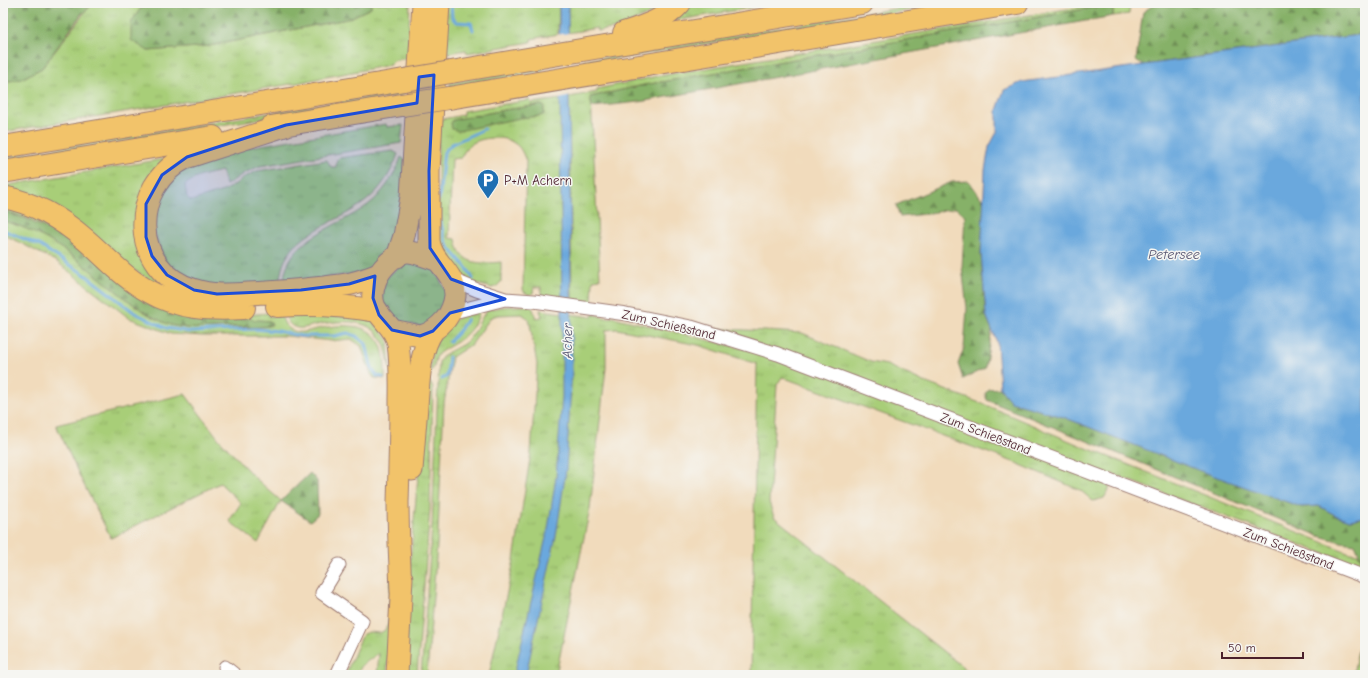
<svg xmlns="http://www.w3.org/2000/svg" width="1368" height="678" viewBox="0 0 1368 678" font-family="'Comic Neue',sans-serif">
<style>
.grass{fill:url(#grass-tufts);stroke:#797652;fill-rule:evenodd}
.forest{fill:url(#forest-firs);stroke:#68684a}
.water{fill:#6ba8dd;stroke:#5a6484}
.pier{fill:#f1dbbc}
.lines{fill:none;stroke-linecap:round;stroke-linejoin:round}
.stream{stroke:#6ba8dd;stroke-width:3}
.minor-casing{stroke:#9e7d74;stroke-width:15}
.primary-casing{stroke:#9e7d74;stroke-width:23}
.motorway-casing{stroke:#9e7d74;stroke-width:24}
.minor{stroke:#fff;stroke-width:13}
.primary{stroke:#f2c36a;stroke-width:21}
.motorway{stroke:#f2c36a;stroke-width:22}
.motorway-bridge-casing{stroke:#9e7d74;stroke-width:24;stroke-linecap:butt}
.motorway-bridge{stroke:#f2c36a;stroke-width:22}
.marked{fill:#1d4ed8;fill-opacity:0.2;stroke:#1d4ed8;stroke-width:3;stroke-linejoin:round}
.labels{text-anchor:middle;stroke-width:3;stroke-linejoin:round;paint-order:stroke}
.poi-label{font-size:13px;fill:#4a1f2b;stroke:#f6f6f2;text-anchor:start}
.street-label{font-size:13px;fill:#4a1f2b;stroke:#f6f6f2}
.water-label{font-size:14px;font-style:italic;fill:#575672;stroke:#f6f6f2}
</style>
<defs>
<pattern id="grass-tufts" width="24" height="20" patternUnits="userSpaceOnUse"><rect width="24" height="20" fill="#a8ce78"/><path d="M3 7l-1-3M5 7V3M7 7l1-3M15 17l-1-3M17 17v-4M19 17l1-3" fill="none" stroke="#92b068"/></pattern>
<pattern id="forest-firs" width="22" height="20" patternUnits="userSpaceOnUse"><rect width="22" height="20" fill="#86b168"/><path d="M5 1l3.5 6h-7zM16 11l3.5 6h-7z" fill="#708f56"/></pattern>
</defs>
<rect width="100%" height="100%" fill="#f6f6f2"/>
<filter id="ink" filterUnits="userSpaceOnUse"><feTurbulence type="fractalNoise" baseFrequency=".025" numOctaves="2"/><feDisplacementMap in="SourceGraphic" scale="8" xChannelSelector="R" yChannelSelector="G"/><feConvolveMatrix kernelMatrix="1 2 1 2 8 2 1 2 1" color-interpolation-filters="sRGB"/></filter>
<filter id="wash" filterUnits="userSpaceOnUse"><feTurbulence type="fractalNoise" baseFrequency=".012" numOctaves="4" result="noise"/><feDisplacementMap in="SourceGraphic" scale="16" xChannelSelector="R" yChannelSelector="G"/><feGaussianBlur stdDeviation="0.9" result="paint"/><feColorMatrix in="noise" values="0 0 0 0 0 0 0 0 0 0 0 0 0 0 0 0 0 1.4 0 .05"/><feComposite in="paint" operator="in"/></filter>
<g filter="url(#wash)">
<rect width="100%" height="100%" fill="#f1dbbc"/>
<path class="grass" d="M94,3h58l-12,6 8,42 61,-5 138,-27 24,-11v-5h39l-2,55 -15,3v1l-3,1v2l-64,12 -29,6 -294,49v-50l18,-3 21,-11 44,-57z
M445,3h114l-1,31 -27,5v3l-64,11 -1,-3 -24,4z
M568,3h106l-56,25 -20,3 -1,-3 -29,5z
M686,3h93l-106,18z
M927,3h25l-368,61v-3z
M1103,3h11l1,1 15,-1 -1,11 -16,2v-6l-4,-5 -465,80 -53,12 9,182 -7,1 -1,22 -20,-2 -3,-203 28,-5v-3l56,-12z
M544,67l-1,4 -93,16v-4z
M403,91v4l-400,66v-4z
M561,99l1,199 -21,-2v-9h-7l-1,6 -3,2 -6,-3 -1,-3 3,-128c-3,-7 -5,-14 -12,-18 -11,-8 -34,-6 -44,2 -4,3 -7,8 -9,13l-9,1 -3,79 7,1c4,27 24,25 45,23v20l-4,4 -5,2 -26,-7 -28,-35v-126l25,-5v-4l67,-11 1,3zM541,105l-1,11 -87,4 51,-10z
M386,124l1,3 16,-2 -2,18 -141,23 -16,7 -18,12 -4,-14c-14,3 -26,5 -37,14l2,12 4,4 32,-10 11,-6 11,-8 12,-6 70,-11 4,7h5l1,-7 2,-2 54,-7 5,3c-6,18 -17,35 -32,47 -32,25 -86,34 -86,82l-58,7 -52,-18 -21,-46 21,-52 62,-24z
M401,157l4,3 -8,80 -29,32 -84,11c0,-47 60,-56 90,-83 12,-12 22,-27 27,-43z
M170,158l-28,45 39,95 -178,-105v-7z
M3,202c31,7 57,21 80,42 26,22 48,49 80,61 34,13 70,11 106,8v4l13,-1c1,9 8,15 16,16 7,1 13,-2 19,-3 19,-4 48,-8 61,11 7,10 7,27 7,39l-11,-1 -3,-4 -10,-28 -10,-7 -20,2 -44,-5h-84l-32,-2 -42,-16 -72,-56 -48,-25 -6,-1v-15c12,3 23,7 34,13 25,12 48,32 69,49 18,14 35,29 55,38 22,11 49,7 72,6 9,0 33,2 39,-3l-2,-3c-42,-4 -76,4 -116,-15 -24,-12 -43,-32 -63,-49 -24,-21 -56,-39 -88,-46z
M410,257l25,13 11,22 -3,16 -20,19 -26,-6 -15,-20 3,-22z
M515,306h15l3,3 3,9 6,-1 -2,-7 52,7 1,-3 13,4 7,-1 152,37 -56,-26 93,5 69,29 16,3 37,17 64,24 91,39 271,108 9,1 6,15 -255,-96 -1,17 -5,8 -11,3 -13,-11 -64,-27 -234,-86 -5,8 -8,117 5,15 199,158h-222l6,-311 -59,-19 -81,-16 -11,1v38l-16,140 -34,167h-67l25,-115 17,-108 6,-88 -8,-45 -7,-5 -24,1 -7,2 -19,27 -20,13 -8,46 -6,129 -11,143h-6l11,-149 7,-164c5,-11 19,-13 27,-20 10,-9 13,-22 21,-32l15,-3z
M479,311c0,11 -13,25 -22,31 -6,4 -13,7 -19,12 -4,6 -2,14 -8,18l3,-26 22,-26 6,-5z
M299,315l66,2 9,6 14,16 2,30c-3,-11 -3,-23 -10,-32 -14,-20 -43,-16 -64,-12 -6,1 -12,4 -18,3 -7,-1 -11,-6 -12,-12z
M428,380l5,7 -3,122 -13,166h-12l4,-101 11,-119z
M185,394l33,44 35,38 28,25 -23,42 -29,-22 12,-18 -21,-20 -109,55 -29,-57 -26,-56z
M391,576l2,7 -6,92h-10l2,-22 -17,12 -5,10h-12l18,-41 6,-2 11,1 5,-3 3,-6z
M1365,615v60h-12z"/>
<path class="forest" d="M3,3h91l-13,12 -39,53 -21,11 -18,3z
M152,3h219v5l-24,11 -138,27 -61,5 -17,-11v-17l9,-14z
M1156,3h209v31l-221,31 -8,-5 7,-48z
M1109,5l4,5v6l-474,86 -47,5 -2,-10 54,-12z
M541,105l3,1v8l-4,2 -20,2 -62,13 -6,-2 -1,-6 2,-3 51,-10z
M969,181l15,21 -3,52 5,61 6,15 -7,38 -22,11 -5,-15 6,-16 3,-40 -5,-41 3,-51 -9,-8 -31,6 -25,3 -4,-12 56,-23z
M3,211l21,7 30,14 28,18 93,64 30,6 43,-1 22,2 2,3c-7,5 -30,3 -39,3 -23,1 -50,5 -72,-6 -20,-9 -37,-24 -55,-38 -21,-17 -44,-37 -69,-49 -11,-6 -22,-10 -34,-13z
M1000,388l12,14 51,15 238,90 18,-1 16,9 15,5 15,-3v50l-10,-23 -14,-2 -22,-6 -332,-136 -2,-6 3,-5z
M310,473l7,8 1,33 -8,7 -29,-20z"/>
<path class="water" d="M559,3h9l4,366 -6,101 -10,66 -30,139h-12l34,-146 8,-52 6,-80v-84z
M1365,34v483l-15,3 -15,-5 -16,-9 -18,1 -98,-35 -140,-55 -52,-15 -11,-14 -3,-46 -11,-27 -5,-61 4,-84 4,-23 8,-15v-22l7,-20 18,-8z"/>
<path class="pier" d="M570,33l1,63 -12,3 -3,-64z"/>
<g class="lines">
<path class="stream" d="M451,3l1,15 5,4 14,1 2,7
M439,199l5,-47 8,-8 32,-15
M439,210c2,11 3,24 8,34 7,13 20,20 26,35
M3,230l36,15 45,29 51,39 31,15 25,4 64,-3 23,2 23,5h33l14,-3 8,3 10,8 6,25 5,7 6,1
M449,342l11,-12 7,-11
M442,379l5,-3 2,-19"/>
</g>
</g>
<g filter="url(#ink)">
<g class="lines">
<g class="minor-casing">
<path id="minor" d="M451,279l26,11 28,9 29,2 92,13 65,13 87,27 587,223
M450,313l55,-14
M225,667l10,8
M337,675l25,-54 -40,-28 17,-28"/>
</g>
<g class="primary-casing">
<path id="primary" d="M397,257l7,-21 7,-39 12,-194
M392,330l28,6c11,-2 19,-9 26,-17 5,-7 8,-15 9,-23 1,-24 -23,-33 -26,-55v-70l10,-168
M412,470c2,-26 4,-51 6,-77 2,-21 3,-44 15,-62
M401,592c-1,-30 -3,-60 -3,-90 1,-33 2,-65 2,-97 0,-20 1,-41 -2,-61 -3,-23 -34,-29 -23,-61 3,-12 21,-32 34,-31 10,1 20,6 29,9
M397,675l5,-97"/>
</g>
<g class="motorway-casing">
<path id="motorway" d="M624,33c21,-7 41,-13 56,-30
M451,72l411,-69
M449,98l568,-95
M286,125l-99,32c-59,29 -57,114 7,133 21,7 43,4 64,3 30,-2 61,-4 91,-9 10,-2 20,-6 29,-9
M271,127l131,-22
M3,147l401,-67
M3,172l210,-35
M3,197c32,6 59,22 83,43 21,18 39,39 64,52 29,17 61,18 94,16
M277,306c34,-2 66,-1 100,5"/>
</g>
<use href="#minor" class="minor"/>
<use href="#primary" class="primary"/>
<use href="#motorway" class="motorway"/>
<g class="motorway-bridge-casing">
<path id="motorway-bridge" d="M404,80l47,-8
M402,105l47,-7"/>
</g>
<use href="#motorway-bridge" class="motorway-bridge"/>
</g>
</g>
<path class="marked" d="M434,75l-5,96 1,77 21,31 54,20 -55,14 -17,18 -13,5 -28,-6 -13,-15 -6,-17 2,-22 -26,8 -48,6 -84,4 -23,-4 -27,-15 -15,-19 -6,-19v-33l16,-29 25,-18 99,-32 131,-22 2,-26z"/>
<defs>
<g id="parking-pin" transform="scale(1.15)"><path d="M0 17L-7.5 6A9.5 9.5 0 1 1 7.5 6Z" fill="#1f6fb2" stroke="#f6f6f2"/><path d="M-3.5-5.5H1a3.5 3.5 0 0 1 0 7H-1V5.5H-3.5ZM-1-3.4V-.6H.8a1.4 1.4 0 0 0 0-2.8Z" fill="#fff"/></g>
</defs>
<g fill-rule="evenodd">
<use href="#parking-pin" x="488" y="180"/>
</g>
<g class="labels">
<g class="poi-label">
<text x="504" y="185">P+M Achern</text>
</g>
<g class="street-label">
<text transform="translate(669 324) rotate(13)" y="5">Zum Schießstand</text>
<text transform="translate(986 433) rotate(21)" y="5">Zum Schießstand</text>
<text transform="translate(1289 548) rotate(21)" y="5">Zum Schießstand</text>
</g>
<g class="water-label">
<text x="1174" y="259">Petersee</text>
<text transform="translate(567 341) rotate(-89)" y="5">Acher</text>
</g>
</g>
<rect width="1368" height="678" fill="none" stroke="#f6f6f2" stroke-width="16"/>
<path d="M1222 652v6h81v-6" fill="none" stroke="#4a1f2b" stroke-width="2"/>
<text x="1228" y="652" font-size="12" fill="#4a1f2b" stroke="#f6f6f2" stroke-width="3" paint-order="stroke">50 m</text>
</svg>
